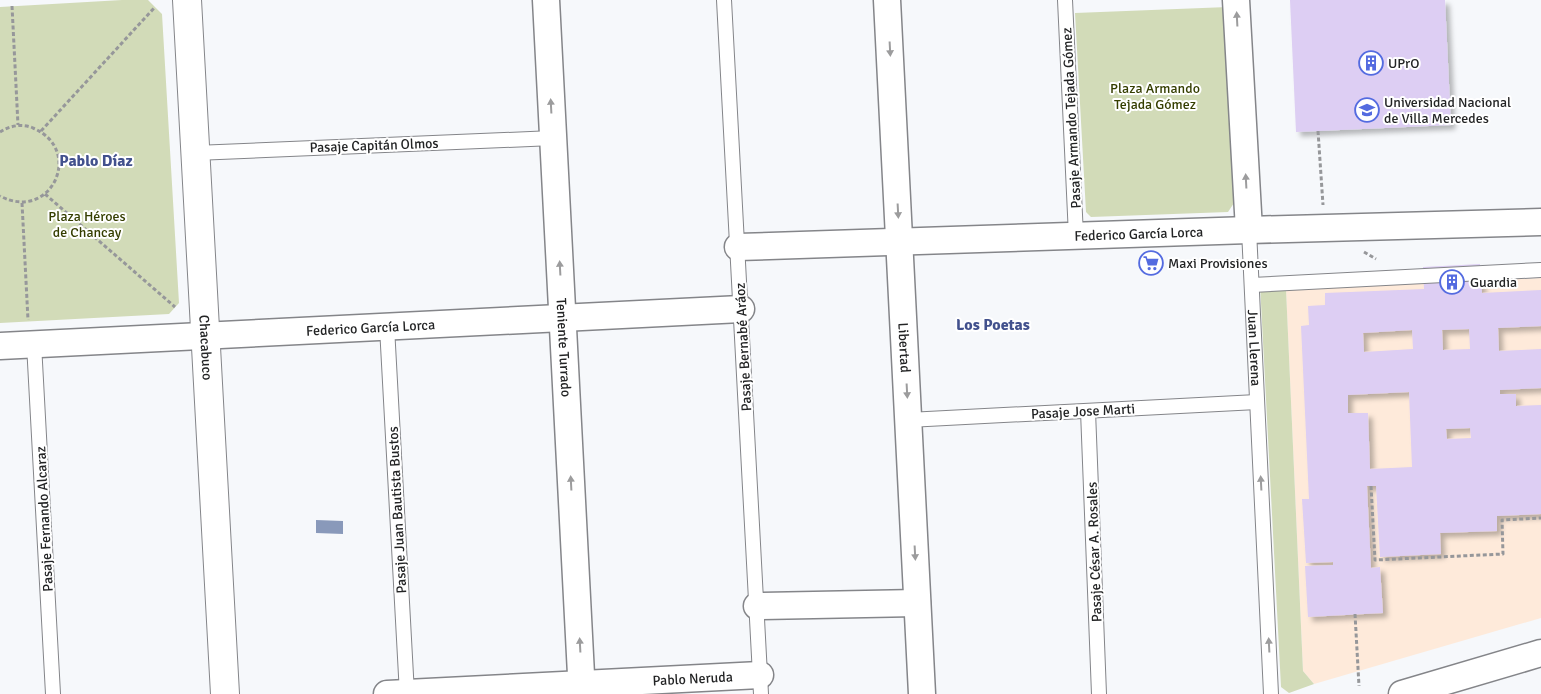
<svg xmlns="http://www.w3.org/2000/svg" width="1541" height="694" viewBox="0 0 1541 694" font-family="Signika,sans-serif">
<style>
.medical{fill:#feeada}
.green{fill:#d2dbb8}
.water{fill:#8999ba}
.building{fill:#ddcef3;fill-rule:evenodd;filter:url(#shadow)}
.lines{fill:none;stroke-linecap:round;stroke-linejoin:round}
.service-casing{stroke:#848589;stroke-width:16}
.minor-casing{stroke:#848589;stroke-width:29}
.secondary-casing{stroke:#848589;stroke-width:30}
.path{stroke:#96979a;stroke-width:3;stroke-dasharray:4 2.5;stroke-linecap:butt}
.service{stroke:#fff;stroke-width:14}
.minor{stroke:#fff;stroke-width:26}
.secondary{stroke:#fff;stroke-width:28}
.oneway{fill:#9c9c9d}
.labels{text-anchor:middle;stroke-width:4;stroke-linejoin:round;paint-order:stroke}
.poi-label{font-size:14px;fill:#232425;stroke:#fff;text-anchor:start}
.park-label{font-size:14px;fill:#353e00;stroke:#fff}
.street-label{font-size:14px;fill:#232425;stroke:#fff}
.quarter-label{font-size:16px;font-weight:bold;fill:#42518d;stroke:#fff}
</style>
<defs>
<filter id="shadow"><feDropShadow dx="4.5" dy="4.5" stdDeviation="2.5" flood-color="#0004"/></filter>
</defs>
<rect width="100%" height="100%" fill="#f6f8fb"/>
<path class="medical" d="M1541,278v340l-227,66 -11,-13 -17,-382z"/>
<path class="green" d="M122,0h26l14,14 17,289 -10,11 -169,9v-316z
M1228,7l6,196 -6,9 -137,5 -5,-5 -11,-199z
M1260,284l26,5 17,382 11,13 -25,9 -8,-6z"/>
<path class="water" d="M316,520l27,1v13l-27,-1z"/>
<path class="building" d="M1290,0h155l6,125 -155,7z
M1480,264l2,29 59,-3v36l-43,2 1,23 42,-2v39l-41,2v4h16v12l25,-1v109l-44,2v15l-57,2 1,21 -61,3 -4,-71h-9l4,82 9,-1 3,46 -75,4 -3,-51 28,-1v-3l-27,1 -4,-64h7l-8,-173 8,-1 -1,-19 17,-1v-12l99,-4 -1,-22zM1469,329l1,20 -27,1 -1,-20zM1412,330l1,19 -49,3 -1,-19zM1409,392l3,75 -42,2 -2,-56h-20v-18zM1470,428l1,10 -24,1 -1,-10z"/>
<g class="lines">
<g class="service-casing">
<g id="service">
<path d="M724,0l37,694"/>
<path d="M1065,0l11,236"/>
<path d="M195,153l358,-15"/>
<path id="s1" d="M1249,230l22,464"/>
<path d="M1252,285l289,-15"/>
<path d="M387,327l20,367"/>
<path d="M34,344l19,350"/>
<path d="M1088,411l11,283"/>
<path d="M908,420l349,-18"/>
</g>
</g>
<g class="minor-casing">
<g id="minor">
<path id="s2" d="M546,0l36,694"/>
<path id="s3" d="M887,0l35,694"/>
<path d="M1236,0l13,230"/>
<path id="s4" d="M738,247l511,-17 292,-8"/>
<path id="s5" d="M0,346l741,-37"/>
<path d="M757,606l160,-3"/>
<path id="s6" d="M387,694l373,-19"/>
<path d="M1402,694l139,-41"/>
</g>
</g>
<g class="secondary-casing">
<g id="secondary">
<path id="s7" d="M187,0l38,694"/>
</g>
</g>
<path class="path" d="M12,6l6,119
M41,131l114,-124
M1318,131l5,74
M0,132c9,-6 22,-9 33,-4 52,22 18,95 -33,68
M45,194l130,113
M22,203l6,117
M1364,252l12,7
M1371,486l4,74 128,-6 -1,-34 39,-2
M1355,614l4,72"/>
<use href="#service" class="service"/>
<use href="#minor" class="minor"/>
<use href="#secondary" class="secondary"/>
</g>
<defs><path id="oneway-solid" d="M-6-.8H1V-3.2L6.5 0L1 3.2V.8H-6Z" transform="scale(1.25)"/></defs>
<g class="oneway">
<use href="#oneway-solid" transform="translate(1237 19) rotate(-93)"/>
<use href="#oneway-solid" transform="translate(890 49) rotate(87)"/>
<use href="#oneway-solid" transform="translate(551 106) rotate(-93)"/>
<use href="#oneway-solid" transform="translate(1246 181) rotate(-93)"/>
<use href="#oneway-solid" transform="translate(898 211) rotate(87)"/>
<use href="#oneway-solid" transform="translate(560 268) rotate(-93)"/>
<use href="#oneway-solid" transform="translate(907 391) rotate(87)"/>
<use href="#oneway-solid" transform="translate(571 483) rotate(-93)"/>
<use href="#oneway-solid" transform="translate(1261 483) rotate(-93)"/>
<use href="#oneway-solid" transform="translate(915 553) rotate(87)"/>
<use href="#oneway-solid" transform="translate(580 645) rotate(-93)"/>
<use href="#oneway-solid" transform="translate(1269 645) rotate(-93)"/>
</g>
<defs>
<g id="building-ring" transform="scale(1.25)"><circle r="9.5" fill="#fff" stroke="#546be0" stroke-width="1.5"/><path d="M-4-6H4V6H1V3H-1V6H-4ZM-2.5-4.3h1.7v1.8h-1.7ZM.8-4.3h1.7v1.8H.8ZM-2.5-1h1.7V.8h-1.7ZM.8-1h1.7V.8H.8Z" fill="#546be0"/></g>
<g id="university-ring" transform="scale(1.25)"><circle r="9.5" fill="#fff" stroke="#546be0" stroke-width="1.5"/><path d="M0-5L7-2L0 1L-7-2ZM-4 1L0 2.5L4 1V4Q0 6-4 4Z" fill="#546be0"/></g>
<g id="supermarket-ring" transform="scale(1.25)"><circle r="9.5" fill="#fff" stroke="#546be0" stroke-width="1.5"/><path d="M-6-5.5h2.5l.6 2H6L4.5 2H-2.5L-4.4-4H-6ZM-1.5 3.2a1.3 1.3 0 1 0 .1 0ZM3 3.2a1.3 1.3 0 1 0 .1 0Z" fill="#546be0"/></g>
</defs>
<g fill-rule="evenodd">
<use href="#building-ring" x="1371" y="63"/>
<use href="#university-ring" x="1367" y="110"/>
<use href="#supermarket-ring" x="1151" y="263"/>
<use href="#building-ring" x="1452" y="282"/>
</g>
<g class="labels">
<g class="poi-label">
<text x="1388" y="68">UPrO</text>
<text x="1384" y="107">Universidad Nacional<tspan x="1384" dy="16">de Villa Mercedes</tspan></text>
<text x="1168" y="268">Maxi Provisiones</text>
<text x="1470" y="287">Guardia</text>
</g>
<g class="park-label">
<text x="1155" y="93">Plaza Armando<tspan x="1155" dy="16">Tejada Gómez</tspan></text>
<text x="87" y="221">Plaza Héroes<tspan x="87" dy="16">de Chancay</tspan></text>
</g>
<g class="street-label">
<text transform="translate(1071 118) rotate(-93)" y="5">Pasaje Armando Tejada Gómez</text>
<text transform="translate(374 145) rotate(-2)" y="5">Pasaje Capitán Olmos</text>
<text dy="5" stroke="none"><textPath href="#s4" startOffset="401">Federico García Lorca</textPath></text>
<text dy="5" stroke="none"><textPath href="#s5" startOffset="371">Federico García Lorca</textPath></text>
<text dy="5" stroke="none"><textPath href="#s7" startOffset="348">Chacabuco</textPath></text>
<text dy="5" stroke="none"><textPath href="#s2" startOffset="348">Teniente Turrado</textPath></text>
<text transform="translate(743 347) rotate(-93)" y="5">Pasaje Bernabé Aráoz</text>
<text dy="5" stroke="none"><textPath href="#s3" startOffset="348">Libertad</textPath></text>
<text dy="5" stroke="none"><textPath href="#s1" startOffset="118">Juan Llerena</textPath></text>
<text transform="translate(1083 411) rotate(-3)" y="5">Pasaje Jose Marti</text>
<text transform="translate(397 510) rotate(-93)" y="5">Pasaje Juan Bautista Bustos</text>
<text transform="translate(44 519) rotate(-93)" y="5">Pasaje Fernando Alcaraz</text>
<text transform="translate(1094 552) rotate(-92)" y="5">Pasaje César A. Rosales</text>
<text dy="5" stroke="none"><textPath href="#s6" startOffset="306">Pablo Neruda</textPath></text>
</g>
<g class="quarter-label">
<text x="96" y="166">Pablo Díaz</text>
<text x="993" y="330">Los Poetas</text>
</g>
</g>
</svg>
